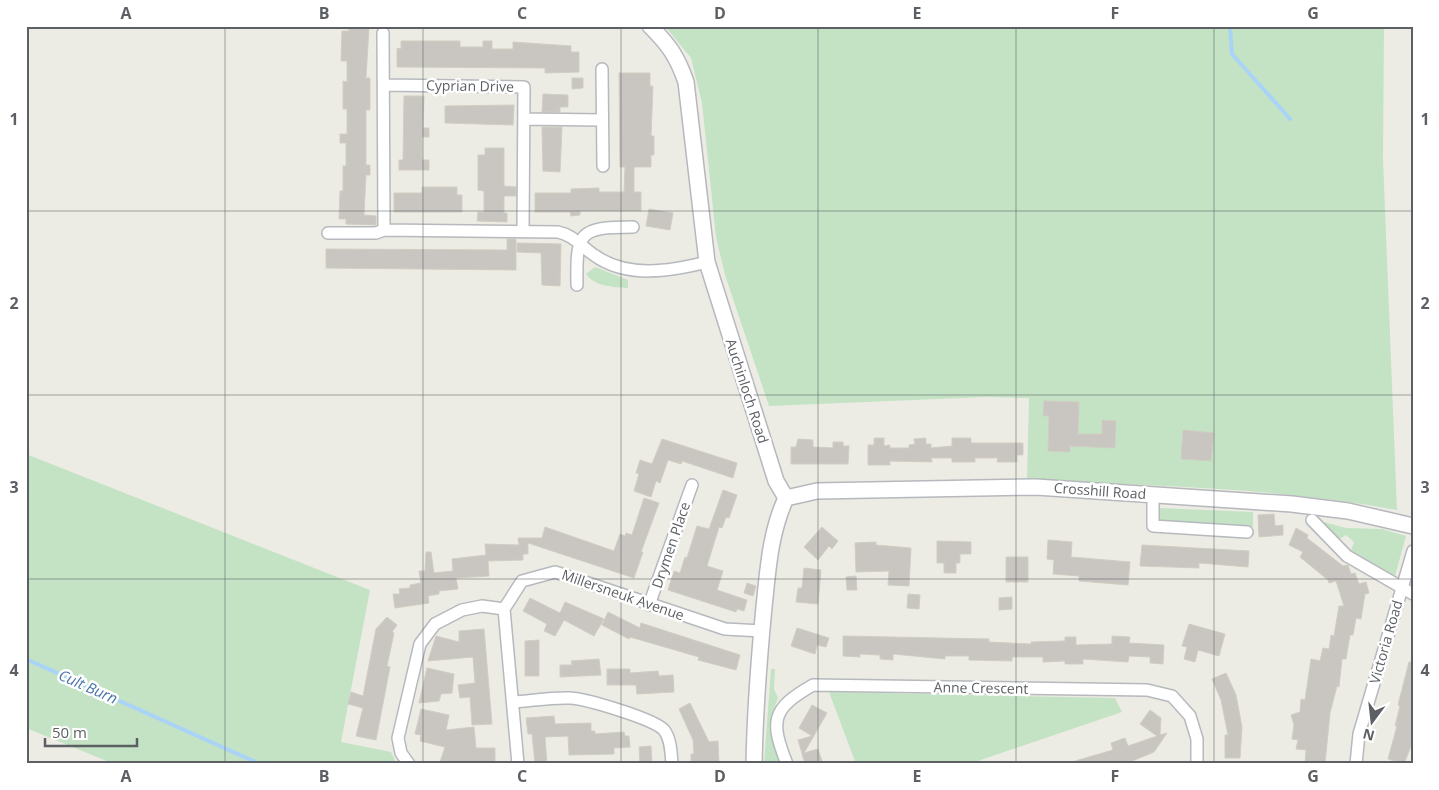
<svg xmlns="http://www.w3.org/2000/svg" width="1439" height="790" viewBox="0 0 1439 790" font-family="'Open Sans',sans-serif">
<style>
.green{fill:#c3e3c4}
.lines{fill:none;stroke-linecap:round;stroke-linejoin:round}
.stream{stroke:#aad3f8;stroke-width:4}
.building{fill:#c9c6c1;stroke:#d1cdc3}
.street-casing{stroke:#b6b9bd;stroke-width:14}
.secondary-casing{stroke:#b6b8bd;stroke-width:18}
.street{stroke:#fff;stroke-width:11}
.secondary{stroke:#fff;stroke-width:15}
.grid{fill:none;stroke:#5c5f63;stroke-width:1;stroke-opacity:0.55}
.labels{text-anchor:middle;stroke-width:5;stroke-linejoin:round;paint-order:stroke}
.street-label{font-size:14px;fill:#5c5f63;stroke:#fff}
.water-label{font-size:15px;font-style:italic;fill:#4874a8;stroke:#fff}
.neatline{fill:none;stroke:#5c5f63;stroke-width:2}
.grid-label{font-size:16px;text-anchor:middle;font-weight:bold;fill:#5c5f63}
</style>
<rect width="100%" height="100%" fill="#edece4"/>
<path class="green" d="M665,26h719l-1,133 14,351c-122,-23 -246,-24 -370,-30l2,-82 -43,-1 -217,9 -44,-131 -9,-38 -14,-134 -11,-45z
M595,267l33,13v8c-14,-1 -33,-1 -42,-14z
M26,454l344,136 -29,152 50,10 6,12h-283l-88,-36z
M1160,508l93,4v15l-94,-5z
M1320,521l26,7 36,1 24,7 -11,40 -44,-25 3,-9 -8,-7 -8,5z
M771,669h4l-1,20 4,9c-11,27 -7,40 3,66h-17z
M829,692l286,6 7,14 -153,52h-113z"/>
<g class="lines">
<path class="stream" d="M1230,26l2,28 58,65
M26,659l234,105"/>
</g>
<path class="building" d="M349,27l20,1 -3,50h4v32h-4v55h4v10h-4l-2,40 12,1v9l-30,-1v-5h-7l1,-28h3v-25h3v-23h-6v-9h7v-25h-4v-28l4,1v-21h-6l1,-30h7z
M401,41h59v6h23v-6h9v8h21v-7l58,4v6h8v20l-34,1v-5l-148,-1v-19l4,1z
M619,73h31v13h3l-2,50h3v19h-3v12h-17v25h7v19h-61v4l-9,1 -1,-4h-35v-19h36v-4l28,-1v4h25l1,-25h-5z
M572,78h11v10l-11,1z
M543,94l25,1v12h-8v5h-18z
M404,96h20l-1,32h6v9h-7v23h7v10h-30v-10h4z
M514,105l-1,20 -68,-2v-17z
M542,127h20l-2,45 -17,-1z
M485,148h19v38l12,1v9h-12v17h3v9l-30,-1 1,-9h6v-21l-6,-1v-35h7z
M422,187h35v8h5v17h-68v-19h28z
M649,209l24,4 -3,17 -24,-4z
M507,239h9v31l-190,-2v-19l181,1z
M517,243l44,1 -1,42 -18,-1 -1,-32 -24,-1z
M1044,401l35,1 -1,32h24v-14l14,1 -1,27 -45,-2v6l-22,-1 1,-35h-6z
M1183,430l31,3 -3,28 -30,-2z
M874,438h10v8l6,-1v3h19v-3l6,-1 -1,-5 12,-1v6h5v4l21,-2v-8h19v5h52v12h-6v7h-20l1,-4h-23v4h-23v-4h-21l1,4 -42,-1v4h-22v-20h6z
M662,439l75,24 -4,15 -51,-17 -1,3 -13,-4 -8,23 -4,-2 -5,16 -17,-6 5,-17 -3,-1 4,-13 12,4z
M798,439l15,1v7l20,1v-6h10v4h6l-1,18h-57v-17h5z
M723,490l14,5 -8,23 -3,-1 -4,11 -3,-1 -12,39 16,5 -6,19 30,10 -3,11 -7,-2 -1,3 -68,-22 6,-19 6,2 5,-16 2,1 10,-32 12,3z
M644,498l15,5 -18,49h2l-9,26 -106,-35v11h-5v6l-35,1 1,15 -33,2 2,11 -19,2v3l-11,2 1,7 -34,5 -2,-14h7l-1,-5 11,-1v-3l11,-2 -2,-12h6l1,-19h5l3,21 19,-2 -1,-12 34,-4 -1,-11 34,1 -1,-7h24l3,-11 69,24 6,-17 5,2 1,-3 6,2z
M1274,514l1,12 8,-1v10l-24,2 -1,-22z
M822,527l16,14 -6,8 -3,-3 -11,14 -14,-13z
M1296,528l12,7 -1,3 36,28 5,-1 3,9 4,-1 4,11 7,-2 3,11 -4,1 -4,25 -5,-1 -3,17h-3l-4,24h-4l-3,28 -2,-1 -7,27 -5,51h-20l1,-14 -10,-1 2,-9 -6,-1 2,-14 -3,-10 9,-3 1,-13 4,1 6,-41 9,2 3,-13 6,1 2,-14 3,1 5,-30h5l-8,-25 -7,2 -1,-3 -28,-23 3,-5 -14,-7z
M1048,540l24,2 -1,15 59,5 -2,23 -49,-4v-5l-26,-2 1,-14 -7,-1z
M937,541l34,1v12h-11v9h-4v10h-12v-10h-7z
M876,542v3l35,3 -2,38 -21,-1 1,-14 -33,1 -1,-29z
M1142,545l107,6 -1,16 -49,-4v5l-59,-2z
M1006,557h22v25h-22z
M804,568l17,2 -3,34 -22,-2 2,-14h4z
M856,576l1,14h-10l-1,-13z
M747,583l9,3 -3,10 -9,-3z
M908,594l12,1 -1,14 -12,-1z
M1012,597v12l-13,1v-12z
M530,598l30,15 5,-11 39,17 -10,17 -30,-16 -9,16 -11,-5 3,-7 -24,-13z
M608,612l32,16 1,-5 99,32 -4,15 -38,-10 1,-3 -69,-20 -1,2 -27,-14z
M387,617l10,8 -5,7 2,1 -7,33 3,1 -14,73 -20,-4 7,-28 -15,-4 3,-12 12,4 13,-67z
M1189,624l36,10 -6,22 -21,-6 -3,12 -11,-3 3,-12 -5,-1z
M797,628l32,10 -3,9 -9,-2 -2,9 -24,-8z
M484,629l8,95 -20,1 -2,-28 -10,1 -2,-13 17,-2 -2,-26 -45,4 8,-25 23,6v-11z
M843,636l146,3v3l42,2v-2l34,-1v-4h11v8l36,-1v-8l18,1 -1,6 35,2 -1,19 -13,-1v-6l-21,-1 -1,6 -45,-3v5h-18v-3l-22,1v-5h-31v4l-43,-1v-4h-24v3l-52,-5v6l-13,-1v-4l-20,-1v3l-17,-1z
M539,640v36h-14v-35z
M599,659l2,16 -41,2v-12h12l-1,-4z
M1409,662h4v79l-9,23 -16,-5 9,-33h-2l5,-20 -2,-1z
M427,668l27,6 -2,19 -11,1 -2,7 -20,2z
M607,669h23v4l28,-2 1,5 14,-1 1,17 -37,2 -1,-9h-29z
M1226,673l10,22 6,32 -2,31h-15v-23h3l-7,-35 -9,-21z
M690,703l19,39 9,-1 1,23h-28v-10h3l-1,-14 -14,-31z
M812,705l15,8 -23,40 14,-4 5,15h-18l-7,-24 14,-4 -13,-8z
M421,709l28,6 -3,15 28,-3 2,21h19v16l-55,-2 5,-15 -25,-6 1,-6 -6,-1z
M1150,710l11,8 -1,17 7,-2 -13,19 -29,12h-50v-3l38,-11 -2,-7 14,-5 3,8 29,-10 -17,-12z
M554,716l1,8 36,-1v8h4v3l29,-2 1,4h4l1,11 -16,1v6l-45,1 -1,-19 -23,1 2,27h-12l-3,-30h-4l-2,-16z
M651,746l1,18h-12l-1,-17z"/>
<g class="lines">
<g class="street-casing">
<path id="street" d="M383,33l1,197 174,2c15,3 24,15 36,23 33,24 77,16 113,7
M602,69l1,97
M384,85l140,2 -1,144
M524,119l78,1
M328,233h48l8,-3
M577,285c-1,-53 2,-58 56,-58
M1153,495v31l94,6
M1312,520l35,36 66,38
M649,605l43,-120
M513,702c18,-1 39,-5 57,-4 17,1 84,21 94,32 7,9 7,23 8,34
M409,764l-8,-11 -3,-15 22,-94 15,-20 27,-14 20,-4 22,3
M518,764l-14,-155 18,-28 33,-9 170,57 37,2
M787,764c-17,-43 -16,-55 26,-79l334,5 25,6 18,20 7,23v25
M1356,764l3,-30 54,-183"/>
</g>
<g class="secondary-casing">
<path id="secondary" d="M650,26c19,19 27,30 36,56l21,180 69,219 10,17c-16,35 -18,71 -22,109 -5,52 -9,104 -10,157
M786,498l31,-7 219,-4 256,17 56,7 65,15"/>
</g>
<use href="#street" class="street"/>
<use href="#secondary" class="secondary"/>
</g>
<path class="grid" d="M225,26v738M423,26v738M621,26v738M818,26v738M1016,26v738M1214,26v738M26,211h1387M26,395h1387M26,579h1387"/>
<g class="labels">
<g class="street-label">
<text transform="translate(470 86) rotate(1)" y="5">Cyprian Drive</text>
<text transform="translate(747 391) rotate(72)" y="5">Auchinloch Road</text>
<text transform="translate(1100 491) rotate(4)" y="5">Crosshill Road</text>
<text transform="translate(671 545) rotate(-71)" y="5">Drymen Place</text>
<text transform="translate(623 595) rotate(19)" y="5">Millersneuk Avenue</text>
<text transform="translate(1386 642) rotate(-74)" y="5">Victoria Road</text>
<text transform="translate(981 688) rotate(1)" y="5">Anne Crescent</text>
</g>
<g class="water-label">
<text transform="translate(88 687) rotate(24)" y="5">Cult Burn</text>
</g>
</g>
<rect width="1439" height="790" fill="none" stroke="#ffffff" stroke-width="55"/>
<g transform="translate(1372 722) rotate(195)" stroke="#ffffff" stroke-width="4" paint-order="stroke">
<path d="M0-4L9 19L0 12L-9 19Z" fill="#5c5f63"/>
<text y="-8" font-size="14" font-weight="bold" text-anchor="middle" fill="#5c5f63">N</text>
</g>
<path d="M45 738v8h92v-8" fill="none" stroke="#5c5f63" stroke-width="2.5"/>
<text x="52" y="738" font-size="15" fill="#5c5f63" stroke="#ffffff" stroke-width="4" paint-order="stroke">50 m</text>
<rect x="28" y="28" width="1384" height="734" class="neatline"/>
<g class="grid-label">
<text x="126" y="19">A</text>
<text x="324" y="19">B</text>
<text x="522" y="19">C</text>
<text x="720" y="19">D</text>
<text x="917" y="19">E</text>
<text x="1115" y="19">F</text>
<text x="1313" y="19">G</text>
<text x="14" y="125">1</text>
<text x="1425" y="125">1</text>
<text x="14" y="309">2</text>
<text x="1425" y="309">2</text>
<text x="14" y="493">3</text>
<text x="1425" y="493">3</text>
<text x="14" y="676">4</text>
<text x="1425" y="676">4</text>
<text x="126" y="782">A</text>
<text x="324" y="782">B</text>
<text x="522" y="782">C</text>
<text x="720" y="782">D</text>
<text x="917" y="782">E</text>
<text x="1115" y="782">F</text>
<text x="1313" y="782">G</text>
</g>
</svg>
